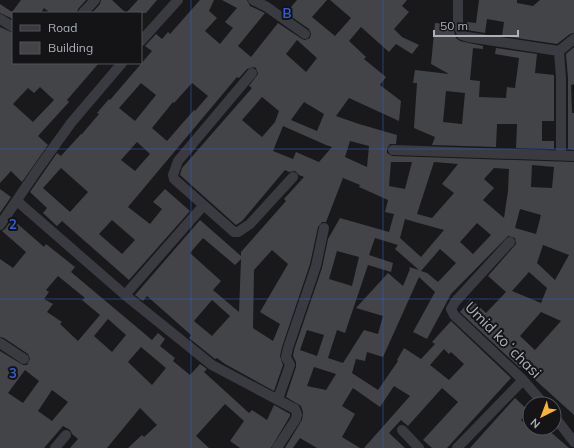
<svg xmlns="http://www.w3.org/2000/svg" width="574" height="448" viewBox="0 0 574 448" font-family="Mulish,sans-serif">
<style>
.building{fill:#434448;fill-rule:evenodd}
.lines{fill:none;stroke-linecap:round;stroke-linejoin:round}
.minor{stroke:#3a3b41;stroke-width:10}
.grid{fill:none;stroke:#325dd4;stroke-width:1;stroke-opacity:0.55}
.labels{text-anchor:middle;stroke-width:4;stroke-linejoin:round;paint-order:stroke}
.street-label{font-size:15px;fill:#abb0bb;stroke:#141416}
.grid-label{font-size:13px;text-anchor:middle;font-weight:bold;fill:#325dd4;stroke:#141416;stroke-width:4;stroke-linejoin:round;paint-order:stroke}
</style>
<rect width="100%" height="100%" fill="#19191b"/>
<path class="building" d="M21,0h65l-8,9 -1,4h-27l-6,-5 -3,5h-28v6l-13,-6v-9l12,8z
M101,0h11l14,13h-34l8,-9z
M138,0h19l-11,13h-20z
M200,0h14l-5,11 8,7 -12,13 15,13 13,-16 -8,-6 12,-14 -15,-8h25l3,6 15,7 -27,33 13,11 27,-34 24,16 3,1 5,-2 1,-4 -2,-5 -23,-16 11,-13h30l-15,17 23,19 16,-18 -21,-18h77l-5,6 7,6 -15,17 8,8 17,8 -7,9 -16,-10 -7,8 -28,-25 -12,14 17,16 -2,2 22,18 -6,8 21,16 -2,20 -50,-23 -13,18 23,8 38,11 -1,9h-6l-3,5v4l5,3 182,6v253l-53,-48 -1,1 -60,-56 11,-13 15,14 20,-21 -18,-16 28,-32 -1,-6 -7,-2 -57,58 -24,45 -14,-7 22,-40 -16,-15 -36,80 -16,-5 -2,9 -9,-2 -4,14 26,17 20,-29 -1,-1 7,-12 17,11 14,-15 -3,-2 19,-21 60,57 -64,70h-15l-9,-8 35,-38 -16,-14 -34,38 -7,-6 -12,13 16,15h-41l46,-52 -16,-10 -14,21 -27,-19 -11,18 13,8 -13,23 18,11h-43l-17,-10 -7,10h-8l17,-28 1,-8 -2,-6 -15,-9 10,-30v-5l-3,-6 1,-6 28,-82 6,-29 12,-21 49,14 5,-18 -9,-2 3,-12 -29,-13 1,-2 -17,-7 -17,44h-4l-4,5 -8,37 -28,83 -2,9 3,9 -9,26 -49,-27 -8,-6 -2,1 -26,-21 2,-3 -44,-39 -4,5 -8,-6 65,-75 41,36v-4l45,-51 -2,-2 20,-22 -5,-2 -4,-4 -6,1 -4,-2 -43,51 -6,4 -56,-50 2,-7 70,-80 -3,-2 9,-12 -2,-6 -2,-1 -7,2 -8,9 -2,-1 -109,130 22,17 12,-15 -9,-7 12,-13 25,22 -61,69 -67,-59 -5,5 -14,-13 4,-5 -17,-16 27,-39 4,3 20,-22h1l17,-20 -2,-1 12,-14 1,1 42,-49 -7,-5 11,-12 6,5 6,-7 2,2zM297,40l20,18 -11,14 -20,-18zM141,83l15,12 -21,26 -16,-13zM192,83l16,13 -13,15 -1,-1 -27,31 -15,-13 21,-26 1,1zM262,97l17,14 -4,11 -13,15 -20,-17zM304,102l20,12 -7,17 -26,-11zM283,126l43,19 6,2 -13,15 -23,-10 -3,7 -20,-8zM350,141l19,5 -2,21 -22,-10zM137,142l13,12 -15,17 -14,-11zM391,162h21l-7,27 -16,-3zM434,162l24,2 -16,20 12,9 -22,25 -15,-4zM532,165l22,2 -2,21 -21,-1zM61,168l27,24 -18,20 -27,-24zM494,168l15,1 -1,22 -4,27 -21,-18 11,-12 -10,-9zM520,209l21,6 -5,19 -21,-6zM405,219l10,3 29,8 -23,27 -21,-19zM112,220l23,20 -13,14 -23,-20zM477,223l14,12 -18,19 -13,-12zM203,238l32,27 6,-6 -2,53 -26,-22 8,-9 -31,-28zM375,238l23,7 -3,4 24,21 -10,-3 1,2 -7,17 -15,-13 -32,35 27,8 -5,18 -14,-4 -21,33 -15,-5 9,-28 8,3 23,-68 23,7 2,-9 -24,-8zM543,245l26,10 -14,25 -18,-17zM440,249l16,14 -18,19 -11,-9 -6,-2zM272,250l16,14 -28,48 20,12 -7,17 -20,-13 1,-58zM337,251l22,6 -7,29 -23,-7zM529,272l18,16 -6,15 -29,-12zM212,300l18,16 -18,20 -18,-15zM541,312l20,9 -26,29 -15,-14zM307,330l17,5 -7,21 -17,-6zM444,349l5,5 2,-2 13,12 -15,16 -19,-15zM314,367l22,7 -10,16 -19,-4z
M479,0h38v3l16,3 7,-6h34v33l-4,1 -13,10 -55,-8 2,-14 -17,-3 -2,14 -18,-3v-8l9,1z
M435,23l10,1v4h8l3,10 4,3 23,5v3l-10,-1 -3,32 10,1 -1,16 27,1 1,-11 8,1 4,-30 -24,-4 1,-6 41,6 -2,19 19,2v46h-12v20h12v8l-38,-1 1,-24h-20l-1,23 -64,-2 3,-8 -21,-9 3,-45h-4l2,-13 34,4 -18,-10zM446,91l19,2 -3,31 -19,-2z
M0,27l13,6v30h86l-32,37 2,2 -31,34 10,9 -26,37 -11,-11 -11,12zM40,87l14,13 -21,22 -20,-18 15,-16 6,5z
M574,47v37l-3,1 1,28h2v37l-6,-1v-71l-2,-24z
M0,189l11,8 -11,16z
M12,219l32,28 2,-3 29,23 -4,5 81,68 6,-7 7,6 -5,7 15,12 -2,3 17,14 10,-11 7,5 -3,3 45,41 3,-3 15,10 7,-15 16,9v2l-19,32h-31l-10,-7 14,-20 -19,-17 -29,32 13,12h-81l14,-13 2,2 13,-12 -17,-17 -33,40h-37l8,-9 -6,-5 -2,-4 -7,-4 -19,22h-44v-97l23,14h4l3,-6 -2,-5 -24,-16 -4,-1v-78l13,9 13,-16 -24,-21 3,-2zM58,276l27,22 -3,2 18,15 -22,26 -18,-17 2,-2 -15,-10 6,-8 -9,-5 5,-7 -3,-2zM108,319l18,16 -14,17 -18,-16zM141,347l25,21 -14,17 -24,-23zM25,370l14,11 -16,22 -15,-10zM52,390l16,12 -16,19 -14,-10z
M515,398l14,13 -8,9 9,8h16l23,20h-99z"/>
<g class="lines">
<path class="minor" d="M253,0l14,7 38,27
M458,0v24l4,11 6,2 91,14 2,27v77
M83,13l12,-13
M0,19l13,8
M141,41l37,-41
M559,51l15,-12
M252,73l-74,88 -5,14 1,4 60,53h4l12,-8 43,-47
M393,150l181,6
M17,201l108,94 87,70 83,44 2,5 -1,5 -19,29
M0,225l38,-56 33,-46 51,-60
M510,242l-55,60 -4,7 3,6 69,65 21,24
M125,295l78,-89
M0,343l24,16
M278,399l12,-34 -4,-8 2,-9 28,-82 8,-38
M554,416l20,26
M402,430l17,18
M55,448l11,-13
M457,448l66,-68"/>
</g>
<path class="grid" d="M191,0v448M383,0v448M0,149h574M0,299h574"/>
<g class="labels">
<g class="street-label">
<text transform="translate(503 340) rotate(45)" y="5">Umid koʻchasi</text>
</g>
</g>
<g class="grid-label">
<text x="287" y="18">B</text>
<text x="13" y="229">2</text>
<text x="13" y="378">3</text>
</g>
<rect x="12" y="12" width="130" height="52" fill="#141416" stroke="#505258"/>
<rect x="20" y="25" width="20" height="6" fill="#3a3b41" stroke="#505258"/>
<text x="48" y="32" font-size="12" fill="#abb0bb">Road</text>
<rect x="20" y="42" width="20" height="12" fill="#434448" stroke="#505258"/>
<text x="48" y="52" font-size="12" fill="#abb0bb">Building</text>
<g transform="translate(542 416) rotate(222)"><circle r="19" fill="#141416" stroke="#505258"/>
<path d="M0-3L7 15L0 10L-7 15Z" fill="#fbb431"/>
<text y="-6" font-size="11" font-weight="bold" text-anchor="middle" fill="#abb0bb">N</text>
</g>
<path d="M434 30v6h84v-6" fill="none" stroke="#abb0bb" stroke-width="2"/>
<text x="440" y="30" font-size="12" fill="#abb0bb" stroke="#141416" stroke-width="3" paint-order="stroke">50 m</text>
</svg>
